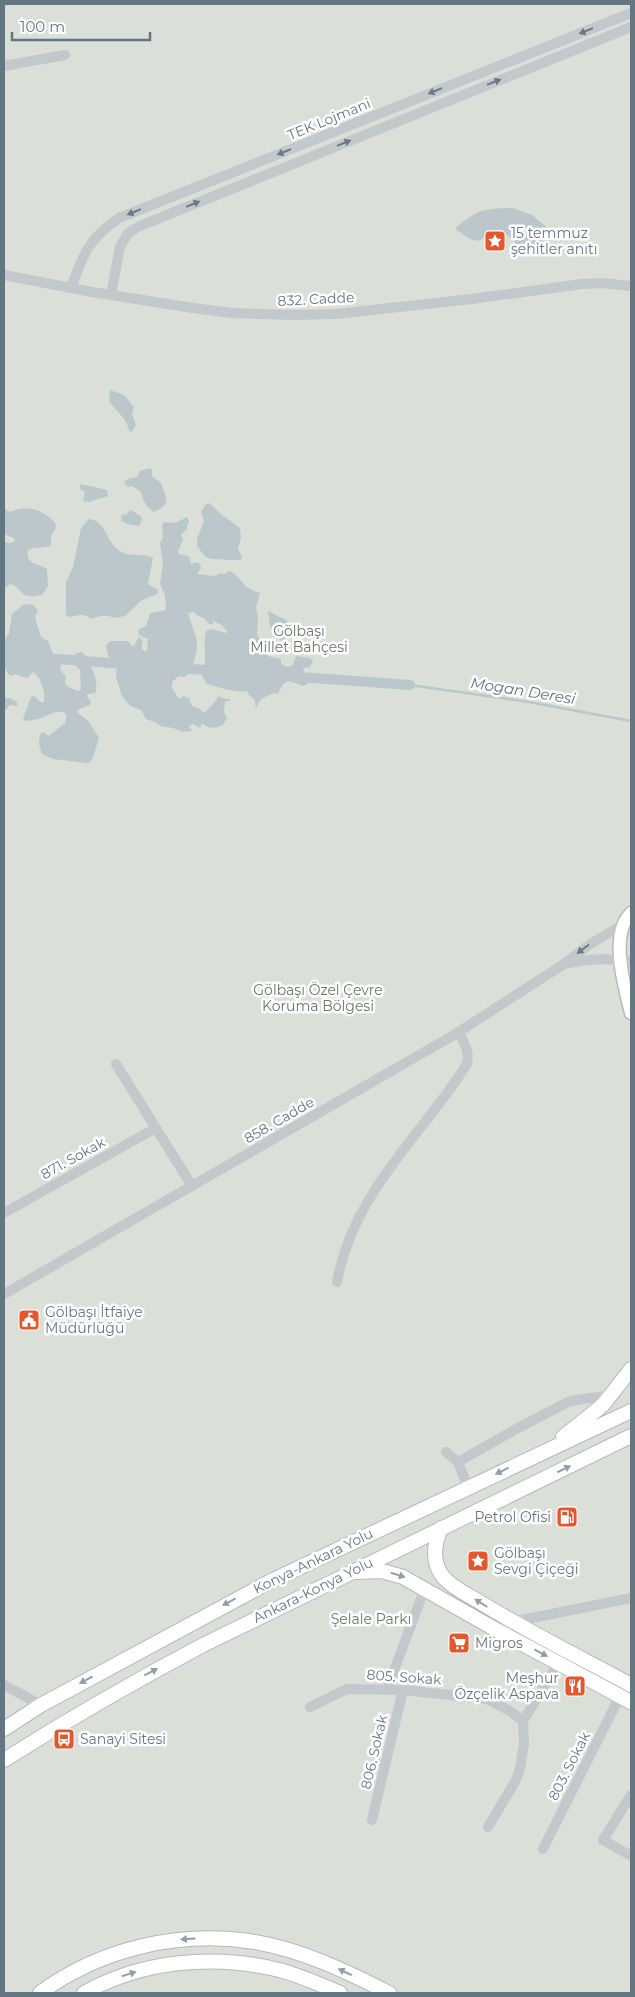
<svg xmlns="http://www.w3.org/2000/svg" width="635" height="1997" viewBox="0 0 635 1997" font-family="Montserrat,sans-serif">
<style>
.green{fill:#dadfd7}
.water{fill:#bbc7cb}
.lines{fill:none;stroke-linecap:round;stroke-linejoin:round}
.stream{stroke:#bbc7cb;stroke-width:2.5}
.canal{stroke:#bbc7cb;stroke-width:10}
.major-casing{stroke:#b5babe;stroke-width:15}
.highway-casing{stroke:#b4b9bd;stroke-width:16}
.minor{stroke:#c3c8cc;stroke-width:10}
.major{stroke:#fff;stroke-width:12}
.highway{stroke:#fff;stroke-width:14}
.oneway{fill:#6a7a87}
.oneway2{fill:#939fa8}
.labels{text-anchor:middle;stroke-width:5;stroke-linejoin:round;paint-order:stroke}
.street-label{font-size:14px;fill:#657683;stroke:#fff}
.poi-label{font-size:14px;fill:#657683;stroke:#fff;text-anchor:start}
.park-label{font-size:14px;fill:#687a64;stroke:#fff}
.water-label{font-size:15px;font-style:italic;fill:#60757c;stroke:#fff}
</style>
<rect width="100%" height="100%" fill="#fafaf8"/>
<path class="green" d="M4,4h627v1989h-627z"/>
<path class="water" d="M513,208l19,7 24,20 -17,17c-35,-1 -22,-35 -61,-11l-8,-2 -15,-10c22,-20 28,-20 58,-21z
M110,390l14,5 10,12 -2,7 4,11 -4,7 -3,-1c-2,-14 -13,-19 -20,-30z
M150,468l2,2v6l9,7 5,14v5l-3,5 -9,5c-8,-4 -11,-12 -13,-20l-9,-6 -4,1 -4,-5 4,-3 9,-2 3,-6z
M81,484l26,6 1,6 -19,6 -6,-1 2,-9 -6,-4z
M209,503l13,12 18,13 1,10 -3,11 4,8 -1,3c-4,0 -29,0 -33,-2 -4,-2 -8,-8 -11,-12v-7l7,-18 -3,-9 5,-8z
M4,508l6,4c17,-8 35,-2 46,12l-1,6 -4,5v10c-8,4 -16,1 -23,5 -3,15 10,13 19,19l1,17 -6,9c-25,5 -18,-7 -32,-11l-6,5v-47l7,1 4,-2 -1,-3 -10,-4z
M130,510l11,6 1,4 -3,6 -11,-2 -6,-3 -1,-6 6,-1z
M187,517l2,4 -3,9 -5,5 2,4 -5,12 1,3 10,2 2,8 6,-2 3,2 1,4 -4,6 18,2 6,-3 4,1 4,-3c14,6 13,18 31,22l-4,15 2,9 -1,19 10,9 -2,5 3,6 13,3v5l6,3 6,-2 3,-9 14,2 3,3 -3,6 -7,1 1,5 7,4 -1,5 -6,4 -16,-5 -5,3 -5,10 -4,-1 -13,6 -5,9 -2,-9 -5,-4 -2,-4c-14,2 -27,-4 -40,-7l-6,-10c8,-14 1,-28 5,-43l5,-2 16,4v-2l-5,-6 -9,-4v3h-4l-5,-6 -6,-2 -4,-4 -6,1 9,28v9l-6,22 -7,5 -5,-1 -7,6v6l7,11 4,-3 6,2 3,8 8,3 2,3h3l10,-10 3,-6 7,3h5v1l-5,2 -1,10 3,6 -4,7c-9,4 -14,4 -21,-2l-2,5 -7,-4 -4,2 3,5 -9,1 -10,-4 -13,-2 -5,-4 -9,-3 -5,-9 -11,-4 -8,-10 -6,-19 1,-10c-7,-6 -10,-12 -11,-21l4,-5h18l4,5h2l5,-9 3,3v9l4,3 1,-2 1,-11 -9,-4 -1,-5 8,-4c6,-16 1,-13 18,-15l2,-3 -1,-13 -5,-11 3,-21 -3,-20 3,-5 -1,-13 2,-3 11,1z
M89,519c16,2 16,18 26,28 14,13 24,4 38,11l-5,26 10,6 -1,4 -15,6 -17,16 -11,2c-7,-4 -15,-2 -23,1 -7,-6 -12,-4 -21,-2l-4,-2v-33l7,-15 8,-39z
M28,604l5,1 5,5 -3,8 6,19 7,4 5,13 8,8 -1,8 6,6 -1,7c2,4 9,7 14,8l2,-2 -1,-19 -7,-7 1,-9 8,-2c8,9 18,30 13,41l-7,1 -1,3 4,4 -1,4 -11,4 -2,3 12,10 10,16 -7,22 -4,3 -35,-4 -11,-5 -3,-10 1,-10 3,-2 6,4 16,-13 2,-8c-10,-8 -15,0 -26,3 -5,2 -11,2 -16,3l-2,-2 8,-22 3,-1 6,6h4c1,-10 -2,-24 -11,-30l-6,6 -12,-4 -4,2 -3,-2 -4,-9v-25l5,-6 3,-20 11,-9z
M268,611l18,9 9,7v4l-10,8 -5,1 -10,-13z
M4,698h5l8,4v4l-7,-1 -6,7z"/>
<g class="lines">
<path class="stream" d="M410,685l119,17 102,19"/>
<path class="canal" d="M44,658l81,6
M179,668l38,3
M299,677l111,8"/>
<g class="major-casing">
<path id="major" d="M631,913c-3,4 -7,8 -8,13 -9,24 2,63 8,87"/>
</g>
<g class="highway-casing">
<path id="highway" d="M563,1437l40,-32 28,-36
M441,1528c-7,17 -10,34 3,50 10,11 26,18 39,26 48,29 98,54 148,81
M356,1572l26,-1 21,6 97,55 131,70
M4,1729l37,-24 230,-124 360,-170
M4,1760c65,-41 131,-79 199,-115l428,-209
M40,1993c61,-45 141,-63 215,-51 47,8 93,30 134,51
M84,1993c57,-32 128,-39 191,-24 22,5 44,15 65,24"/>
</g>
<path class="minor" d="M4,66l61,-11
M4,275l88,17 101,16 39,5 62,2 42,-1 136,-15 110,-15 19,-1 30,3
M71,288c12,-33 17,-49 48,-70l512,-205
M111,295l9,-48 8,-14 12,-7 491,-199
M628,922l-38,22 -26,20c22,-5 44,-7 67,-2
M116,1064l76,122
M4,1213l152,-85
M337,1282c16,-90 84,-145 130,-218 3,-12 -3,-21 -8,-32
M4,1294l450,-259 110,-71
M446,1452l12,10
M468,1488l-10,-26 60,-34 52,-27 41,-6
M500,1632l12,-10 119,-24
M4,1685l37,20
M387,1689l38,-101
M310,1707l37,-18 56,1 84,9 23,12 13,10
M631,1795l-28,45 28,16
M372,1820l31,-130
M488,1827l28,-47 4,-12 4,-24 -1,-23 36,-59
M543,1849l77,-153"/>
<use href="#major" class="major"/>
<use href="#highway" class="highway"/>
</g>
<defs><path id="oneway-solid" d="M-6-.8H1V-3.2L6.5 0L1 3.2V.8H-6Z" transform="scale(1.25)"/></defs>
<g class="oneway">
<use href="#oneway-solid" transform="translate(586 31) rotate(158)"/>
<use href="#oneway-solid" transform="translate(494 82) rotate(-22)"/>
<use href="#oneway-solid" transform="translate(435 91) rotate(158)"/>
<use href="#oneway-solid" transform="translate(344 143) rotate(-22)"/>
<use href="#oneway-solid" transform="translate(284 152) rotate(158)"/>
<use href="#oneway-solid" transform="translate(193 204) rotate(-22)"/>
<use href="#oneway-solid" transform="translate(134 212) rotate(158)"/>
<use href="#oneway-solid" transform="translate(583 949) rotate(143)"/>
</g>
<g class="oneway2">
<use href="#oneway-solid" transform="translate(564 1469) rotate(-26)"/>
<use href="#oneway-solid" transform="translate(502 1471) rotate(154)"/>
<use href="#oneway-solid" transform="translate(398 1575) rotate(18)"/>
<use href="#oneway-solid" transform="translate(229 1602) rotate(152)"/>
<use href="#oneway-solid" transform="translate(481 1603) rotate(-148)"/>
<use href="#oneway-solid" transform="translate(541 1653) rotate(28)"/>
<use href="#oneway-solid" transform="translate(151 1672) rotate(-27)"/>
<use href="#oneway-solid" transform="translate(86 1680) rotate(151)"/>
<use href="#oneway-solid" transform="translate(188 1939) rotate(176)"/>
<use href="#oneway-solid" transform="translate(345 1972) rotate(-155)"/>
<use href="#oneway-solid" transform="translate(129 1974) rotate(-18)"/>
</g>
<defs>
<g id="sight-square" transform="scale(1.125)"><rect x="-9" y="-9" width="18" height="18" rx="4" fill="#e4572e" stroke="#fff"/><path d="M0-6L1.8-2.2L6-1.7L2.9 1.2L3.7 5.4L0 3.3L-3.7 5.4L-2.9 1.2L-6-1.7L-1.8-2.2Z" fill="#fff"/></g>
<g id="civic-square" transform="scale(1.125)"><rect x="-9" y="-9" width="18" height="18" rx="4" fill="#e4572e" stroke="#fff"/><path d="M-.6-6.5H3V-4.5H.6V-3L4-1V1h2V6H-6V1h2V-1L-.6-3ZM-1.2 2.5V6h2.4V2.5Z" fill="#fff"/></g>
<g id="fuel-square" transform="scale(1.125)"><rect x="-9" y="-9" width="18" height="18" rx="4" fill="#e4572e" stroke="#fff"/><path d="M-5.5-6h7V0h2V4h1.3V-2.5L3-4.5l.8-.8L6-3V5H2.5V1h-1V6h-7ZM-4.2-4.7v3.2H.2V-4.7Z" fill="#fff"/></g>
<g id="supermarket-square" transform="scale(1.125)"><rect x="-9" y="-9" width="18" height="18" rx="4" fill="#e4572e" stroke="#fff"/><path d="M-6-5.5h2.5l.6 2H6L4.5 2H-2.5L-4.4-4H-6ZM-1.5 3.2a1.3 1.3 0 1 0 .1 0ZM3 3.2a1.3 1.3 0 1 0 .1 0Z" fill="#fff"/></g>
<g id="restaurant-square" transform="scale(1.125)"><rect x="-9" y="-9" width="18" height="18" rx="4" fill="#e4572e" stroke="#fff"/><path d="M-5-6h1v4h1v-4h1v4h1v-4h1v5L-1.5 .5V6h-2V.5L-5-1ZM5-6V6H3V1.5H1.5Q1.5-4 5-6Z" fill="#fff"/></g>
<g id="bus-square" transform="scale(1.125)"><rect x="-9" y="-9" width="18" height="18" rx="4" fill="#e4572e" stroke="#fff"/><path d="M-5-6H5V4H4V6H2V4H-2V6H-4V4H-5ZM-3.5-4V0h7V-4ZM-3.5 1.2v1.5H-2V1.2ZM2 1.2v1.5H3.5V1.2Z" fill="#fff"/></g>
</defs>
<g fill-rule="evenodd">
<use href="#sight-square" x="495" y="241"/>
<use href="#civic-square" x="29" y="1320"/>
<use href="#fuel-square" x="567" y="1517"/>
<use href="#sight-square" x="478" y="1561"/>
<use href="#supermarket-square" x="459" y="1643"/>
<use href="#restaurant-square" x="575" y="1686"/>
<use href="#bus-square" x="64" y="1739"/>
</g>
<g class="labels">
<g class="street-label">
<text transform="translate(329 119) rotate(-22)" y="5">TEK Lojmani</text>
<text transform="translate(316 299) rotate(-3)" y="5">832. Cadde</text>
<text transform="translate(279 1120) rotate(-30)" y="5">858. Cadde</text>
<text transform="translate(73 1158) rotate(-29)" y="5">871. Sokak</text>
<text transform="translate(313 1561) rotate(-26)" y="5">Konya-Ankara Yolu</text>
<text transform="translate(313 1590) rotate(-26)" y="5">Ankara-Konya Yolu</text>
<text transform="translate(404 1677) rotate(4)" y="5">805. Sokak</text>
<text transform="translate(374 1752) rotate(-77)" y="5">806. Sokak</text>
<text transform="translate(569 1766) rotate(-63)" y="5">803. Sokak</text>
</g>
<g class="poi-label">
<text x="511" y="238">15 temmuz<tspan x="511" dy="16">şehitler anıtı</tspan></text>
<text x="45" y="1317">Gölbaşı İtfaiye<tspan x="45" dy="16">Müdürlüğü</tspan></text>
<text x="551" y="1522" text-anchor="end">Petrol Ofisi</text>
<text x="494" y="1558">Gölbaşı<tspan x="494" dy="16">Sevgi Çiçeği</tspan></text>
<text x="475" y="1648">Migros</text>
<text x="559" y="1683" text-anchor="end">Meşhur<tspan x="559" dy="16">Özçelik Aspava</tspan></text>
<text x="80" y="1744">Sanayi Sitesi</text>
</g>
<g class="park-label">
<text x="299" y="636">Gölbaşı<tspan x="299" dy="16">Millet Bahçesi</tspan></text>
<text x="318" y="995">Gölbaşı Özel Çevre<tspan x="318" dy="16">Koruma Bölgesi</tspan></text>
<text x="371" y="1624">Şelale Parkı</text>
</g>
<g class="water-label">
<text transform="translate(523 691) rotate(9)" y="5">Mogan Deresi</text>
</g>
</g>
<rect width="635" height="1997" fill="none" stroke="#657683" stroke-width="10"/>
<path d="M12 32v8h138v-8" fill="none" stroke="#657683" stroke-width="2.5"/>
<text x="20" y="32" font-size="15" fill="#657683" stroke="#ffffff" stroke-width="4" paint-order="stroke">100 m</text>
</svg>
